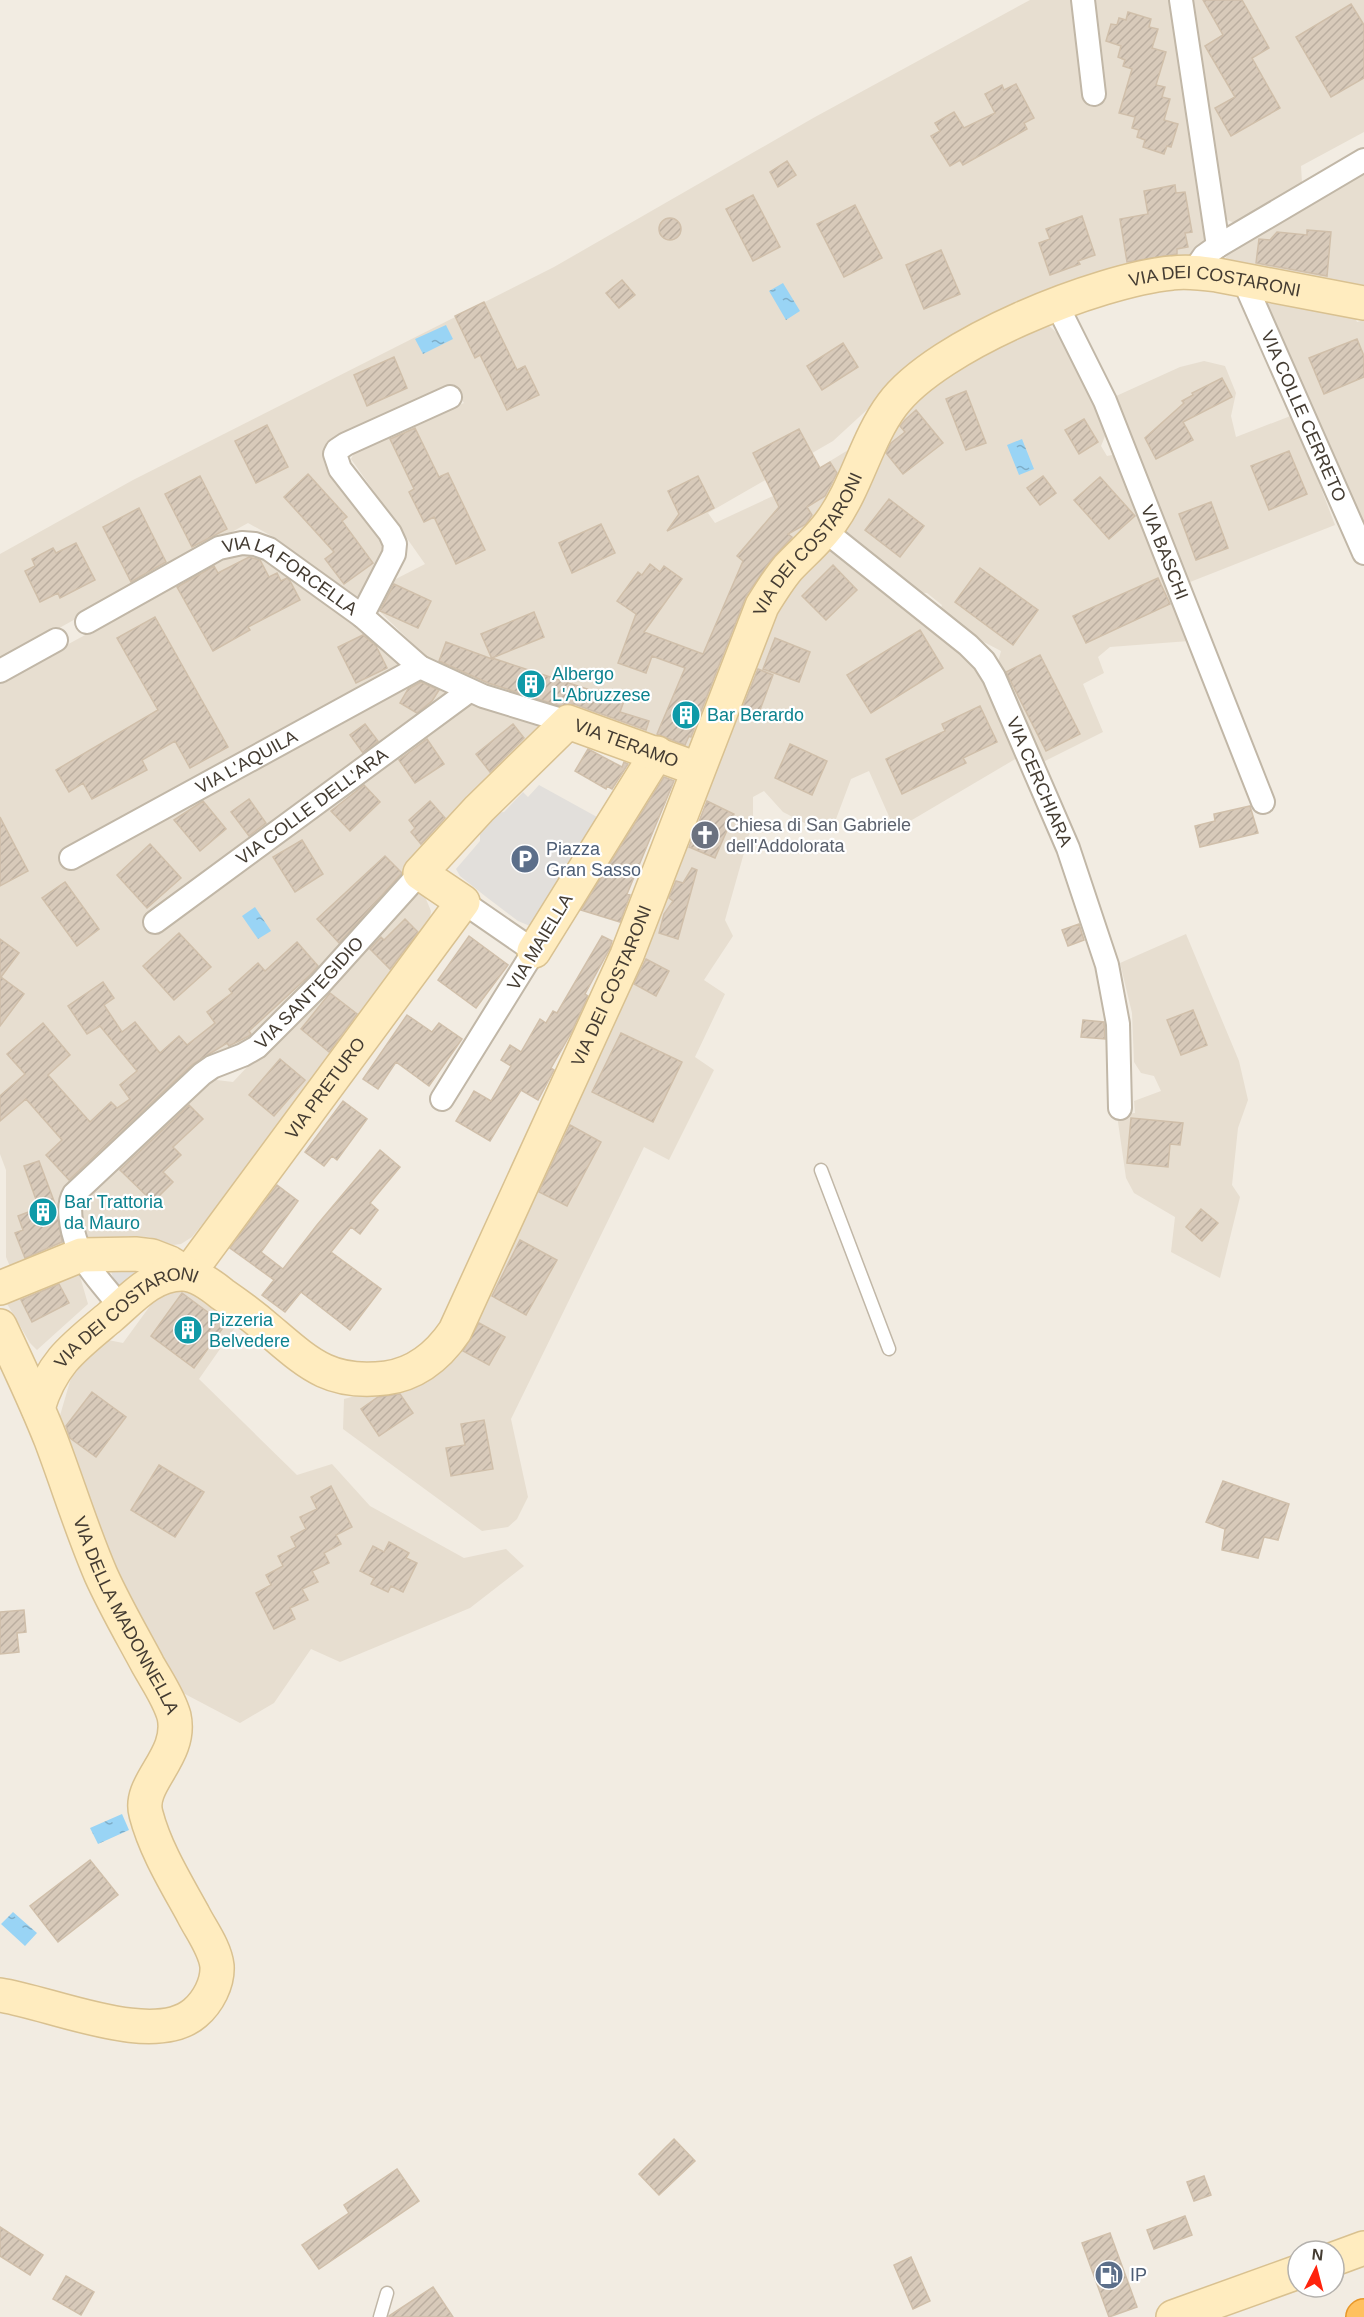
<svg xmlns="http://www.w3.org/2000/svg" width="1364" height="2317" viewBox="0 0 1364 2317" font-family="Helvetica,sans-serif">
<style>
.residential{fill:#e7ded0}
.parking{fill:#e2dfdb}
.water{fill:url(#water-ripples)}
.building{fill:url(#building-hatch);stroke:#d0bfaa;stroke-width:1.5}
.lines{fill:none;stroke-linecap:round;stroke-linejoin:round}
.lane-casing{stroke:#c1b7a7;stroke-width:15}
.street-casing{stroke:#c1b7a7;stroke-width:26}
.secondary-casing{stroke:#d9c190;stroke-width:36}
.highway-casing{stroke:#e79627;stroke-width:36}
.lane{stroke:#fff;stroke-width:12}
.street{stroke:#fff;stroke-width:22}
.secondary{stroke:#ffecbf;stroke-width:33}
.highway{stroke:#ffc160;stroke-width:33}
.labels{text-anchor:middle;stroke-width:4.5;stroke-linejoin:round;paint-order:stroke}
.street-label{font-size:18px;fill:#443c32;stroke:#fff}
.culture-label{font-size:18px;fill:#0d838f;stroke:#fff;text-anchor:start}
.worship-label{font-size:18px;fill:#5b616d;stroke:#fff;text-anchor:start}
.service-label{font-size:18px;fill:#4e5e75;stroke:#fff;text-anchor:start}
</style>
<defs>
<pattern id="water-ripples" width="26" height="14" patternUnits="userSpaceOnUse" patternTransform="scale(1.5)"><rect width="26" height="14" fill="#99d4f5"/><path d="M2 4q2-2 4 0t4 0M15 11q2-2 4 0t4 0" fill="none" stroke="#7eadc7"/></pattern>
<pattern id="building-hatch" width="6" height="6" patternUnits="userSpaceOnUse" patternTransform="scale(1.5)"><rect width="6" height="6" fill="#d8caba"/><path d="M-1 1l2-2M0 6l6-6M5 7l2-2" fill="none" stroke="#bbaea0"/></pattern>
</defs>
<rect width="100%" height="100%" fill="#f2ece2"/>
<path class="residential" d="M1030,0h142l40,237 -17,22 -313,137 -49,45 -125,72 7,10 58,-27 80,-49 4,9 -164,297 -213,-70 -43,-16 -60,-58 13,-27 35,-18 -74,-105 5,-10 108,-46 -11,-16 -124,68 60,90 -30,58 -82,-64 -29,-16 -248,138v-107l133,-74 421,-213 261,-150z
M1190,0h174v132l-63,34 1,17 -65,41 -12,-5z
M1364,172v122l-143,-28 12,-21z
M1259,293l94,19 4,10 7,-2v216z
M1048,325l17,15 43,89 -7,17 6,10 10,-2 72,187 -79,6 -12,10 6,16 -21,11 20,48 -64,32 -41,-102 3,-11 -23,-12 -39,-26 3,-8 -15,-12 -13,-1 -76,-60 53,-111 61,-60z
M1204,361l21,5 11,27 -5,23 5,21 57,-22 42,110 -150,59 -71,-187 66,-30z
M827,542l149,121 41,95 -122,72 -26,-59 -18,8 -15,40 -14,13 -39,-20 -19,-21 -11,6v24l-28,99 8,16 -29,44 21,14 -30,63 19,13 -45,90 -25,-13 -133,272 17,78 -11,22 -9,8 -26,4 -139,-102 1,-30 74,-20 263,-535 34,14 14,-32 -6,-3 5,-12 -30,-13 70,-179z
M248,547l93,65 77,61 53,27 76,26 -165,173 -16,22 -58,61 -55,53 -180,149 -1,65 -61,20 -5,-12v-87l-6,-16v-473z
M414,889l9,3 8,19 -4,30 -76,100 -159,196 -11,7 -8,1 -24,-8 -19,-1 -43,5 -9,-26 5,-22 125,-114 25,3z
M1186,934l53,127 9,39 -10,28 -6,57 8,12 -20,81 -49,-26 4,-35 -41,-24 -8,-15 -9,-63 18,-2 -1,-12 27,-10 -7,-15 -13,-3 -7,-11 -2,-49 -12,-50z
M77,1266l11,38 -51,46 -7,-7 -24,-41z
M178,1280l63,39 -42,60 98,96 35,-11 38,42 94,52 42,-9 18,17 -54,42 -130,54 -29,-13 -37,54 -34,20 -74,-39 -39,-81 -68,-184 14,-48 21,-27 14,-4 15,3 43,-59z"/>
<path class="parking" d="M539,785l58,32 -10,18 1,7 -54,82 -4,2 -12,-5 -33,-25 -25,-20 -4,-7 24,-28v-9l17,-19 7,-1 19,-20 5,5z
M128,1258l8,1 9,21 -25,21 -9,-30z"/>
<path class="water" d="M783,283l17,28 -14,9 -17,-29z
M446,325l7,14 -30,15 -8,-15z
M1022,439l12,30 -15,6 -12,-30z
M255,907l16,24 -13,8 -16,-23z
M122,1814l7,16 -31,14 -8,-16z
M13,1912l24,21 -12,13 -24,-22z"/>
<path class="building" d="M1203,0h39l27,48 -17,10 28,50 -49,28 -16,-28 20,-11 -30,-51 18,-11z
M1351,4l13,21v53l-33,19 -35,-60z
M1128,12l23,7 -2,8 9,2 -6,19 14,4 -10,33 9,2 -3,10 8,2 -6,21 14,4 -7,23 -4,-1 -3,8 -21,-7 2,-7 -8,-3 2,-7 -7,-2 3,-11 -16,-4 13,-44 -9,-3 2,-6 -7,-3 3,-11 -15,-5 5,-17 6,1 2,-7 7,2z
M1016,84l18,34 -10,5 3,6 -64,36 -3,-5 -10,6 -19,-30 9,-5 -5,-8 19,-11 10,16 31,-15 -10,-19 17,-9 2,5z
M787,161l9,14 -18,12 -8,-15z
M1175,185l1,8 9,-1 7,40 -7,1 3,14 -11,2v5l-50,8 -7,-43 28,-5 -4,-23z
M753,195l27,52 -27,14 -27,-52z
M855,205l27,53 -38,19 -27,-53z
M1082,216l13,39 -17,6 2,3 -30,11 -11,-32 11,-4 -4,-10z
M659 229a11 11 0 1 1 22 0a11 11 0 1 1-22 0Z
M1307,230l24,2 -4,44 -71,-13 3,-24 11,1 7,-8 30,3z
M941,250l19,44 -36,15 -18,-44z
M622,280l13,15 -16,13 -13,-15z
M484,302l33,68 8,-4 14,29 -32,15 -27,-55 -5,3 -20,-42z
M1357,339l7,17v21l-40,17 -15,-36z
M843,343l15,24 -36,23 -15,-24z
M394,357l13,31 -40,18 -13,-31z
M1222,378l10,19 -49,25 10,18 -37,19 -11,-21 39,-35 -2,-2 11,-6 -1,-2z
M966,391l20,52 -20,7 -20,-51z
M916,410l27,33 -40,31 -17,-21 5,-10 14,-11 -5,-6 5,-6z
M1084,419l14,23 -19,12 -14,-24z
M267,425l21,42 -32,16 -21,-42z
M415,428l24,49 9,-4 37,77 -29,14 -22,-47 -10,5 -15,-30 5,-3 -24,-50z
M799,429l21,39 10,-6 7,11 -12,23 -18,11 5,8 -6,9 -18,10 4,3 -22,24 -24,35 -55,141 -2,-1 -4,9 -28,-11 28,-66 -33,-12 -6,17 -28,-10 18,-49 -19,-13 21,-29 4,3 8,-11 10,8 4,-6 18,13 -38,53 59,22 40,-93 -6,-5 42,-49 -26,-54z
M1289,451l18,43 -38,16 -18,-44z
M308,474l39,43 -5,4 31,42 -29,21 -19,-25 9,-7 -50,-55z
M200,476l27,53 -35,18 -27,-53z
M698,476l16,32 -47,23 12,-17 -11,-23z
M1043,476l13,17 -16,12 -13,-17z
M1100,477l35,39 -26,23 -35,-39z
M889,499l35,27 -24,31 -35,-27z
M1211,502l17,46 -32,12 -17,-46z
M139,508l27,54 -35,20 -28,-55z
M601,524l14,29 -43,20 -13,-30z
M76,543l19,37 -35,18 -2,-5 -18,9 -15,-31 10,-5 -3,-7 21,-11 3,5z
M249,557l11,3 9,17 8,-4 4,8 6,-3 3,3 10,19 -52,27 2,3 -37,21 -36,-64 37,-21 4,7z
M833,565l24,25 -31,30 -24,-24z
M980,568l58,42 -25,35 -58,-43z
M1158,578l12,26 -84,39 -13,-27z
M394,584l37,17 -13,27 -38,-17z
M534,612l10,25 -52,21 132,43 -4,11 29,9 -3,9 -72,-26 -14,2 -72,-23 -49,-22 7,-19 46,17 -11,-25z
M155,617l73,130 -38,21 -15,-27 -33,19 5,10 -55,29 -9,-16 -14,9 -13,-22 102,-60 -41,-72z
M920,630l23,38 -72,45 -24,-38z
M363,635l13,11 11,22 -31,15 -18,-36z
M775,638l35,14 -11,30 -36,-13z
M1040,655l40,79 -34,17 -40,-79z
M758,669l15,6 -16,43 -16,-6z
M421,682l18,8 -7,11 -15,12 -17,-10 8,-14z
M980,706l17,36 -34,16 3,5 -64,31 -16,-35 59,-28 -3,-7z
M365,724l13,17 -15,12 -13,-18z
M513,724l11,14 -34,34 -14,-18z
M427,739l17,25 -29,19 -16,-23z
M790,744l37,17 -15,34 -37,-17z
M588,749l34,18 2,-5 4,2 -16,25 -5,-3 -1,3 -31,-18z
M664,777l10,4 -47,113 3,1 -10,27 -39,-12z
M364,785l16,17 -30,29 -19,-20z
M249,799l17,24 -17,13 -18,-24z
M203,801l23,28 -26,22 -26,-31z
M430,801l15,17 -24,26 -10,-12 4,-4 -6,-8z
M707,801l27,13 -19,44 -26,-11z
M1250,806l8,27 -58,14 -5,-21 20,-5 -1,-7z
M0,817l28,54 -28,15z
M302,840l21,34 -28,18 -22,-35z
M150,844l31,34 -34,30 -30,-33z
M385,856l17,17 -63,70 -22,-24z
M692,868l5,2 -19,69 -19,-6 5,-19 9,-13 -4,-3 7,-17 7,2z
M65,882l34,47 -22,17 -35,-48z
M405,919l13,13 -28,37 -20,-20 11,-12 3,3z
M1079,924l5,16 -16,6 -6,-16z
M179,933l32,34 -37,33 -31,-34z
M469,936l39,29 -32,43 -38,-28z
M602,936l10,5 -2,7 -25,46 3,2 -17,37 -20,35 3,2 -16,30 -17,-10 -31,51 -34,-20 18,-30 17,10 20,-35 -10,-6 9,-15 11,7 19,-33 6,4 7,-12 4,2z
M0,939l19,14 -18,24 23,17 -24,32z
M297,942l21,24 -8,9 -61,56 2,3 -2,2 -20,10 -2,-3 -34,21 -124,116 -23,-25 16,-15 -36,-41 -26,22v-25l25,-22 -18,-20 36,-31 27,32 -22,20 42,47 21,-20 6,6 13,-9 -10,-14 17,-14 -37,-45 -13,8 -19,-28 35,-24 11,16 -10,7 18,27 13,-10 25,31 19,-17 8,9 28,-22 -8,-11 25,-19 -3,-4 29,-26 7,8z
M646,959l23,12 -13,25 -22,-12z
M330,993l27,21 -28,38 -28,-23z
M1193,1010l14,35 -26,10 -14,-35z
M407,1015l25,17 7,-9 23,16 -33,47 -33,-24 -18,27 -15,-10z
M1083,1020l21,2 1,17 -24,-2z
M621,1033l61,29 -29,60 -61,-30z
M280,1059l25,21 -31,36 -25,-21z
M343,1101l24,18 -30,41 -5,-4 -8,10 -19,-14z
M189,1105l14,14 -30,28 8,8 -18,17 10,10 -20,20 -33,-32z
M1131,1118l52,5 -3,22 -10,-1 -2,23 -41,-4z
M570,1125l31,17 -34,64 -28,-14z
M380,1150l20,17 -30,36 8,7 -18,24 -9,-7 -20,25 50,37 -31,41 -49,-38 -16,20 -23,-17 12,-15 -44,-32 47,-63 21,16 -37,51 22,17 34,-44z
M39,1161l18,48 5,33 -37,16 -10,-25 8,-3 -5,-14 21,-8 -15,-42z
M1201,1209l17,14 -16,18 -16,-14z
M520,1240l37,20 -31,55 -34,-19z
M59,1284l10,19 -37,19 -11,-22z
M182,1293l43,32 -31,43 -43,-32z
M479,1323l26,14 -16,28 -26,-14z
M92,1392l34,25 -30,40 -26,-19 -4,-12z
M400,1394l13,19 -34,23 -18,-27 17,-12z
M484,1420l9,49 -42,7 -5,-28 19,-3 -4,-21z
M159,1465l45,27 -29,45 -44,-27z
M1223,1481l66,23 -11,36 -14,-3 -6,21 -36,-8 3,-21 -19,-7z
M331,1486l21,41 -16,8 5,9 -17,9 5,10 -17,8 6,11 -16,7 6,11 -18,8 5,11 -21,10 -18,-36 15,-8 -5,-10 17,-9 -5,-10 18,-9 -5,-10 15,-8 -6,-12 17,-8 -6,-12z
M389,1542l20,11 -3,5 11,5 -14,29 -12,-6 -3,6 -17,-8 3,-6 -14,-7 13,-25 11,6z
M24,1610l2,22 -9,1 2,19 -19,2v-42z
M90,1860l28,35 -60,47 -28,-36z
M674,2139l21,22 -36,34 -20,-21z
M397,2169l22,32 -100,68 -17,-24 47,-32 -5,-8z
M1204,2176l7,19 -17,6 -7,-19z
M1185,2216l7,19 -38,14 -7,-19z
M0,2227l43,28 -13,20 -30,-19z
M1110,2233l27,74 -28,10 -27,-74z
M911,2257l19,44 -17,8 -19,-44z
M66,2276l28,16 -13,23 -28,-16z
M433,2287l20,30h-64v-1z"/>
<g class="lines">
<g class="lane-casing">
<path id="lane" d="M821,1170l68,179
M380,2317l7,-24"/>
</g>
<g class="street-casing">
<g id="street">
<path d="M1083,0l11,94"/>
<path d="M1181,0l37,246"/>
<path d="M1193,272l11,-16 14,-10 146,-86"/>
<path id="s1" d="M1243,279l121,274"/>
<path id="s2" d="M1057,305l48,96 158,401"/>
<path id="s3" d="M824,530l144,115 16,16 10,16 74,171 39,117 11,59 2,84"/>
<path d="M362,616l32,-62 1,-10 -5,-11 -50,-64 -5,-15 2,-4 9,-6 104,-47"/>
<path id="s4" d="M87,622l132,-74 23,-5 13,1 14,5 93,67 58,51 63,29 85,26"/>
<path d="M0,671l56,-31"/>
<path id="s5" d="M71,858l349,-191"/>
<path id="s6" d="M155,922l314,-231"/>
<path d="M442,1099l92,-148 -71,-49"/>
<path id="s7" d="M121,1307c-11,-14 -33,-37 -40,-53 -7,-15 -16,-45 -7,-60l128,-120 10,-7 31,-12 14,-8 63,-63 100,-111"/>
</g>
</g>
<g class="secondary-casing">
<g id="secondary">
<path d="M534,951l123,-198"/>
<path id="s8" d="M188,1274l275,-372 -43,-29 59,-64 89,-87 129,47"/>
<path d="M0,1288l81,-33 54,-1 17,2 18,7 18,11"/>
<path id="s9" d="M0,1326c18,38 36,76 51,114 17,45 31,91 50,135 14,31 31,60 47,90 9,16 21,33 26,51 9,41 -37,67 -28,98 9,35 30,69 47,100 8,16 22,34 24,52 1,17 -9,36 -22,47 -42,36 -146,-11 -195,-18"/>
<path id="s10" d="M38,1408c14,-46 36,-61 72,-91 21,-18 42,-43 72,-43 14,0 29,11 40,20 16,11 32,23 47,36 40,34 61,55 117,48 30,-4 52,-22 69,-47l172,-376 135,-349c8,-13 16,-26 26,-38 14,-15 31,-29 43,-46 26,-36 35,-82 61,-117 45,-61 206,-125 280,-132 15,-2 30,0 45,2l147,28"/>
<path d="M1334,2259l30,-11"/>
<path d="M1173,2317l125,-45"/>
</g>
</g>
<g class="highway-casing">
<path id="highway" d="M1363,2317l1,-1"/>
</g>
<use href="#lane" class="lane"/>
<use href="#street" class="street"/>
<use href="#secondary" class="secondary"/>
<use href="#highway" class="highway"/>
</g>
<defs>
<g id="building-disc" transform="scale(1.5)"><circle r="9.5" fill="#0f9aa8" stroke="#fff"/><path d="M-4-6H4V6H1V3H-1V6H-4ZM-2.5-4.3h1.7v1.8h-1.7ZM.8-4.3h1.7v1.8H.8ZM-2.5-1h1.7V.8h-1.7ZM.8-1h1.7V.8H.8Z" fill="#fff"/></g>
<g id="church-disc" transform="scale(1.5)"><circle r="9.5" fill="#6b7280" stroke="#fff"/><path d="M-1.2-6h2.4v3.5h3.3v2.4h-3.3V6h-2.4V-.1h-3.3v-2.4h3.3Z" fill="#fff"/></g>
<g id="parking-disc" transform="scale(1.5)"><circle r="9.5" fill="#5c6f8a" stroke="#fff"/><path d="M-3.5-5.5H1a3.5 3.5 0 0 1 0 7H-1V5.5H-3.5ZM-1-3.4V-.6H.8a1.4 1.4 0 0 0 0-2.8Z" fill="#fff"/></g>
<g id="fuel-disc" transform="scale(1.5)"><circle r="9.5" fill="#5c6f8a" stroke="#fff"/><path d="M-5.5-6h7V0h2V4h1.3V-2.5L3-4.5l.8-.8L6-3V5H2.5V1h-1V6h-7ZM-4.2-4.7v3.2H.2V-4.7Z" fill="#fff"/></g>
</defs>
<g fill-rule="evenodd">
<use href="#building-disc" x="531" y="684"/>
<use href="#building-disc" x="686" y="715"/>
<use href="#church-disc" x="705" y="835"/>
<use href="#parking-disc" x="525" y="859"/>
<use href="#building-disc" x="43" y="1212"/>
<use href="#building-disc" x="188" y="1330"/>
<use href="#fuel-disc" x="1109" y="2275"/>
</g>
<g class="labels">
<g class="street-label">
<text dy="6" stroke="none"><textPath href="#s10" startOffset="1914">VIA DEI COSTARONI</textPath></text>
<text dy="6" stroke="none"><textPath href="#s1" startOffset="150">VIA COLLE CERRETO</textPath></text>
<text dy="6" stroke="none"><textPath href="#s10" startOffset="1392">VIA DEI COSTARONI</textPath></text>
<text dy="6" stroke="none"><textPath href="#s2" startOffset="270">VIA BASCHI</textPath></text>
<text dy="6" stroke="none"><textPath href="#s4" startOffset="232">VIA LA FORCELLA</textPath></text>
<text dy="6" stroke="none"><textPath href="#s8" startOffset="788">VIA TERAMO</textPath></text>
<text dy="6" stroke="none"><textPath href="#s5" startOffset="200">VIA L'AQUILA</textPath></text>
<text dy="6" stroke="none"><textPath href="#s3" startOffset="340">VIA CERCHIARA</textPath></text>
<text dy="6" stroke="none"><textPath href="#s6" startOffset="195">VIA COLLE DELL'ARA</textPath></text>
<text transform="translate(540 942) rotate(-59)" y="6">VIA MAIELLA</text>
<text dy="6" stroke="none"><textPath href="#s10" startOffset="906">VIA DEI COSTARONI</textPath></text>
<text dy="6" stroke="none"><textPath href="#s7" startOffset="441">VIA SANT'EGIDIO</textPath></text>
<text dy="6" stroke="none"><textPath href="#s8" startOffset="231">VIA PRETURO</textPath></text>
<text dy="6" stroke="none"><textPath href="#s10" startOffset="134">VIA DEI COSTARONI</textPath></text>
<text dy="6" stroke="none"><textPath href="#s9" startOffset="316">VIA DELLA MADONNELLA</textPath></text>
</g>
<g class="culture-label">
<text x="552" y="680">Albergo<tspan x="552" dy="21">L'Abruzzese</tspan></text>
<text x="707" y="721">Bar Berardo</text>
<text x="64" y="1208">Bar Trattoria<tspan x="64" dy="21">da Mauro</tspan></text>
<text x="209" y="1326">Pizzeria<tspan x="209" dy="21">Belvedere</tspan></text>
</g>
<g class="worship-label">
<text x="726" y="831">Chiesa di San Gabriele<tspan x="726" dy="21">dell'Addolorata</tspan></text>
</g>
<g class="service-label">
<text x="546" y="855">Piazza<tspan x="546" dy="21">Gran Sasso</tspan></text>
<text x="1130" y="2281">IP</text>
</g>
</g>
<g transform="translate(1316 2269) rotate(6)"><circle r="28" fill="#ffffff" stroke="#b4b1ad" stroke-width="1.5"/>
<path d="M0-4.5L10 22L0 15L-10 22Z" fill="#ff230c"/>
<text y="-9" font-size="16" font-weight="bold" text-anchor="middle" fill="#443c32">N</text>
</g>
</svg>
